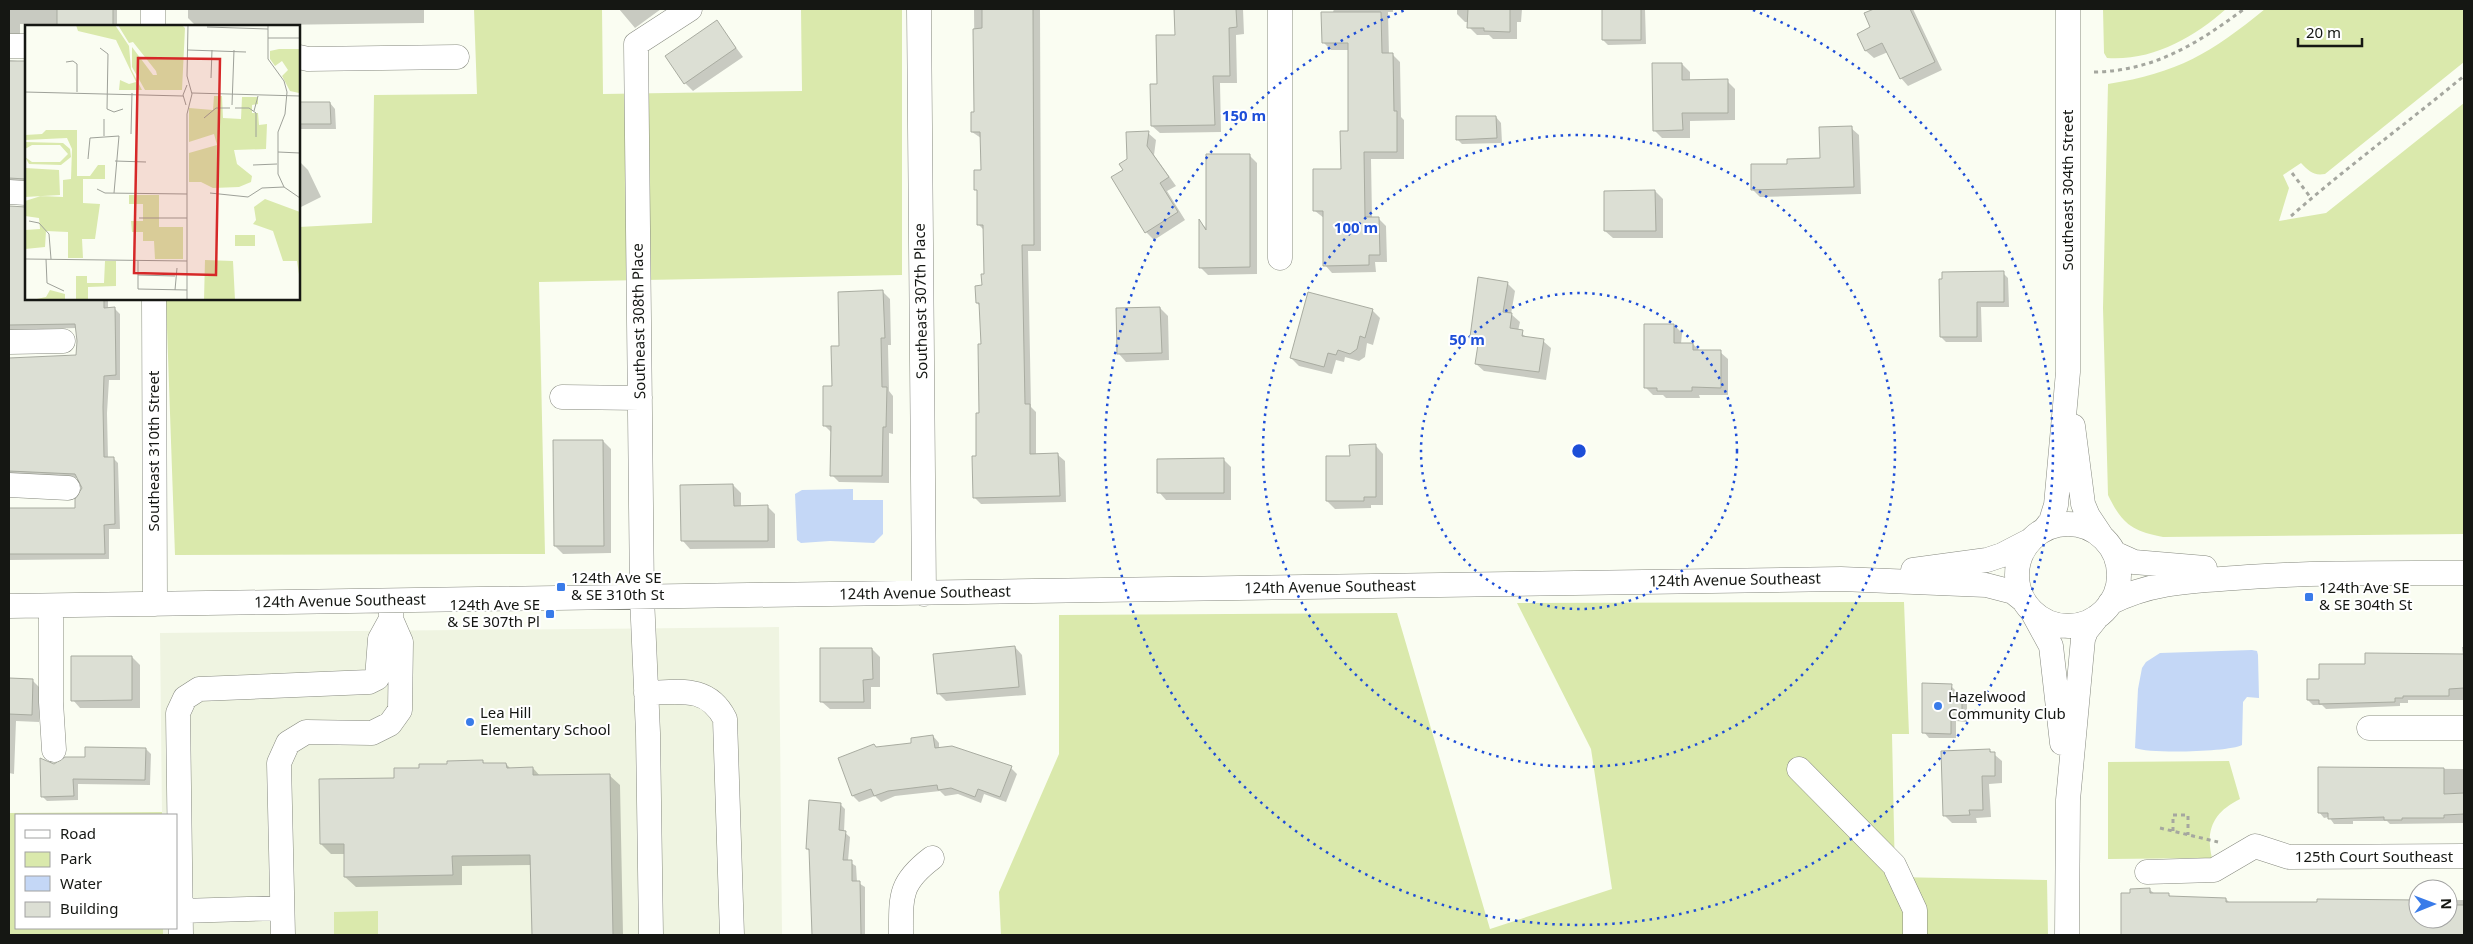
<svg xmlns="http://www.w3.org/2000/svg" width="2473" height="944" viewBox="0 0 2473 944" font-family="'Noto Sans',sans-serif">
<style>
.built{fill:#eff4e1}
.green{fill:#dae9ac}
.water{fill:#c4d7f6}
.shadow{fill:#0003}
.building{fill:#dcdfd4;stroke:#a9aca1}
.lines{fill:none;stroke-linecap:round;stroke-linejoin:round}
.minor-casing{stroke:#86897f;stroke-width:25}
.path{stroke:#a5a79f;stroke-width:3;stroke-dasharray:4 4;stroke-linecap:butt}
.minor{stroke:#fff;stroke-width:24}
.ring{fill:none;stroke:#1d4ed8;stroke-width:2.5;stroke-dasharray:2.5 5}
.poi-dot{fill:#397be9;stroke:#fff;stroke-width:2}
.labels{text-anchor:middle;stroke-width:4;stroke-linejoin:round;paint-order:stroke}
.street-label{font-size:15px;fill:#151713;stroke:#fff}
.poi-label{font-size:15px;fill:#151713;stroke:#fff;text-anchor:start}
.inset-road{fill:none;stroke:#9ea199;stroke-width:1}
.view{fill:#d62828;fill-opacity:0.15;stroke:#d62828;stroke-width:2.5}
.inset-edge{fill:none;stroke:#151713;stroke-width:2.5}
.centre{fill:#1d4ed8;stroke:#fff;stroke-width:2.5}
.ring-label{font-size:15px;text-anchor:middle;font-weight:bold;fill:#1d4ed8;stroke:#fff;stroke-width:4;stroke-linejoin:round;paint-order:stroke}
</style>
<rect width="100%" height="100%" fill="#fafdf2"/>
<path class="built" d="M779,627l3,308h-619v-7h13v-113h-14l-2,-182z"/>
<path class="green" d="M474,9h128l1,85 199,-3 -1,-82h101v266l-363,7 6,272 -370,1 -9,-256h133v-72l73,-4 2,-128 103,-1z
M2103,9h123c-33,29 -73,52 -119,49l-3,-5z
M2265,9h199v53l-139,112c-12,2 -16,-3 -24,-11l-18,12 6,13 -10,33 47,-8 138,-110v431l-301,3c-31,-6 -41,-13 -55,-42l-5,-187 5,-224c70,-11 103,-31 157,-75z
M1904,602l5,132h-17l3,143 152,3 1,55h-1047l-2,-43 60,-138v-139l338,-2 93,316 122,-40 -21,-140 -74,-146z
M2229,761l11,38c-26,13 -35,30 -28,59l-104,1v-97z
M162,812v3h-146v113h147v7h-154v-122z
M378,911v24h-44v-23z"/>
<path class="water" d="M853,489v11h30v34l-9,9 -44,-2 -29,2 -4,-3 -2,-46 7,-4z
M2252,650l5,1 1,4 1,43 -12,-1 -4,5 -1,43c-13,7 -93,9 -107,3l3,-59 4,-21 4,-6 14,-9z"/>
<path class="shadow" d="M9,9h108v17l-97,-2v13l-11,1z
M188,9h236v14l-228,3 -8,-8z
M619,9h42l-26,19z
M974,9h66l1,242h-13l3,156 5,5v43h22l7,6 1,41 -85,2 -7,-7 6,-83 2,-69 -1,-38 -4,-4 9,-28 -1,-44 -7,-7v-33l-2,-2 6,-17 -1,-34 -9,-6 3,-19z
M1175,9h68l1,25 -8,1 1,48h-17l1,49 -61,1 -8,-7 7,-41 17,-49z
M1334,9h59v3h-5l1,43h4l7,7 1,55 3,3v39h-33l1,60h7l7,7 1,36h-12l1,10 -44,1 -7,-8 -1,-47 -9,-7 27,-41 7,-38v-82h-18l-8,-8z
M1457,9h65l-1,13h-4v17h-24l-4,-4h-12l-8,-8v-5h-4l-8,-8z
M1603,9h42l1,35 -38,1 -5,-5z
M1877,9h36l29,61 -34,16 -7,-8 -13,-26 -14,6 -8,-7 -7,-17 13,-6 -7,-14z
M717,22l26,35 -50,34 -8,-8z
M9,60l17,2v120l-17,2z
M1682,64l8,8v9h37l8,8v31l-45,1v17h-28l-8,-8z
M330,103l5,6 1,20h-37v-25z
M1496,117l5,6 1,20 -40,1 -5,-5z
M1851,128l8,7 2,59 -101,3 -8,-8 37,-23 32,-7z
M1148,133l8,7 -2,15 22,31 -9,5 18,29 -31,20 -8,-8 -22,-62 4,-10z
M1249,155l8,8v111l-49,1 -8,-8v-45l7,7z
M300,162l8,8 13,27 -22,11z
M1655,191l8,8v39h-50l-8,-7z
M9,206l17,5v88h82v10h7l5,5v66h-11l-2,33 1,45h5l5,5 2,66h-11v30l-100,1v-51h68l6,-21 -5,-10 -69,-1v-118l68,-2 1,-16 -1,-13 -68,2z
M2003,273l5,5 1,29h-28l1,35h-36l-5,-5z
M1507,283l8,8 -4,23 9,8 -2,9 11,8 14,2 8,7 -5,32 -62,-9 -8,-7 3,-20 -7,-7z
M883,292l7,7 1,46h-3l1,46 4,5v38l-4,-1v50l-50,-1 -7,-7 -1,-43 -7,-7 16,-78z
M1160,308l8,8 1,44 -43,2 -7,-8z
M1372,310l8,8 -7,27 -6,-2 -2,14 -6,4 -14,-4 -1,5 -8,-2 -4,14 -33,-8 -8,-8z
M1674,325l8,8 -1,11h12l7,7 20,1 8,7v36h-29l1,3h-34l-3,-3h-10l-8,-8z
M603,441l8,8v104l-48,1 -8,-8z
M1376,446l7,8v51h-12v3l-36,1 -8,-8 24,-43z
M1223,459l8,8v33h-65l-7,-8z
M733,485l8,8v14l26,-1 8,8v34l-85,1 -7,-8z
M1015,647l7,8 4,40 -80,6 -8,-8z
M2462,647h2v53h-56v3h-8v3l-74,3 -4,-4h-9l-5,-5 12,-20 47,-15 96,-10z
M872,649l8,8v30h-9v22h-41l-8,-7z
M132,657l8,8v43h-60l-7,-8z
M9,679l23,1 8,8 -1,34 -23,-1 -2,53 -5,-1z
M1951,686l5,5v6h6l5,5v20l-11,-1v17h-27l-5,-6z
M933,736l6,7v5l72,20 6,6 -11,28 -22,-8 -3,9 -23,-9 -13,2 -5,-5 -45,5 -14,6 -6,-6 -16,6 -6,-6 -14,-37 38,-10 36,-5z
M146,749l5,5 -1,31 -72,-1v16l-31,1 -5,-5 13,-31z
M1989,750l13,11v22l-13,1 2,33 -15,1 1,5h-25l-8,-8z
M482,761l4,4 20,-1 5,5 22,-1 8,9 68,-2 11,10 3,150h-90l-1,-70 -70,1v19l-106,2 -11,-10v-23h-14l-10,-10 74,-65 25,-10z
M2319,768l145,1v54l-74,1 -3,-3h-34v3h-19l-5,-7 -5,1 -5,-6z
M840,804l5,5 -1,23 6,5 -2,24 8,5 1,16 8,5v48h-53v-5h1l-2,-78 -4,-3z
M2150,890l5,4h13l4,4 54,1 5,5 187,-3v18h30v-19h16v35h-342v-41z"/>
<path class="building" d="M57,9h56v17h-56z
M982,9h51l1,236h-12l3,159h5v50l28,-1 2,43 -87,2 -1,-42h4v-43h3l-1,-69h3l-2,-41h-3l-1,-17 7,-1 -1,-11h3l-1,-49h-6v-35h-3v-20h7l-1,-38h-9v-20h3l-1,-83 9,-1z
M1174,9h62l1,18 -8,1 1,48h-17l2,49 -64,1 -1,-42h7l-1,-49h19z
M1468,9h42v23l-26,-1v-3h-17z
M1602,9h39v31h-39z
M1874,9h36l25,53 -35,17 -18,-36 -17,8 -8,-17 13,-7 -6,-14z
M1321,12h60l1,41h11l1,58h3v41h-33l1,65h14l1,38h-11v10l-46,1v-55h-10v-42h28l-1,-38h8v-88h-26z
M717,20l19,28 -52,36 -19,-28z
M9,61h17v118l-17,-1z
M1652,63h30v17l46,-1v34h-46l1,17 -30,1z
M299,102h31l1,22h-32z
M1456,116h40l1,22 -41,2z
M1852,126l2,61 -103,3v-26h36v-5l33,-1 -1,-31z
M1149,131l-2,15 22,31 -9,6 18,29 -33,21 -34,-56 12,-7 -4,-6 8,-5 -1,-27z
M1206,154h44v113l-51,1v-49l7,11z
M1655,190l1,41h-52v-40z
M9,206l17,1v92h78v9l11,-1 1,68 -12,1 -1,31 1,50h10l1,67 -11,1 1,29h-96v-46h66v-9l7,-11 -7,-14 -66,-3v-113l67,-3 1,-14 -2,-17 -66,1z
M2004,271v31h-27v35h-37l-1,-58h3v-7z
M1478,277l30,5 -5,30 9,1 -2,15 13,2 -1,6 22,3 -5,33 -64,-8 4,-26 -9,-1z
M883,290l2,48h-4l1,49h5l-1,40h-3l-1,49h-52l1,-50h-8v-40h9l-1,-40h8l-1,-54z
M1308,292l65,17 -8,29 -5,-2 -3,13 -7,5 -12,-4 -2,5 -8,-2 -4,14 -34,-9z
M1160,307l2,46 -45,1 -1,-46z
M1644,324h30v19h19v7h28v38l-29,-1v4h-35v-3h-13z
M553,440h50l1,106h-50z
M1376,444v53h-12v4h-38v-45h24l-1,-11z
M1224,458v35h-67v-34z
M733,484l1,22 34,-1v36h-87l-1,-56z
M1015,646l4,41 -82,7 -4,-40z
M820,648h52l1,31 -10,1 1,22h-44z
M2365,653l99,1v34l-15,1v7h-46v2h-8v4l-76,2v-4h-12v-21h12v-15h46z
M71,656h61v44l-61,1z
M9,678l24,1 -1,36 -23,-1z
M1922,683l30,1 -1,12h11v21h-11v17l-29,-1z
M933,735l2,13 17,-2 60,20 -12,31 -22,-8 -3,8 -24,-9 -13,2 -1,-5 -49,6 -14,5 -3,-7 -19,7 -14,-38 36,-14 2,3 35,-4v-5z
M85,747l61,1 -1,32 -72,-1 1,17 -33,1 -1,-39 14,6 11,-7h20z
M1990,749v3h5v24h-13l1,34h-14l1,5 -27,1 -2,-65z
M483,760v3h23l1,5 26,-1v8l77,-1 3,161h-81l-2,-80 -78,1 1,19 -109,2v-33h-24l-1,-65 75,-1v-10h25v-4h28v-3z
M2318,767l126,1v26l20,-1v21l-20,1v3h-42v2h-18v-3l-56,2v-6h-10z
M809,800l32,3 -2,27 7,1 -3,29h9v21h8l1,54h-49l-3,-86h-3z
M2150,888v5h19v3l57,2v4h91v-3l101,1v19h30v-19h6v5h10v30h-343v-42h9v-4z"/>
<g class="lines">
<g class="minor-casing">
<path id="minor" d="M153,9v17
M919,9l5,585
M9,46h17
M299,57l9,2 149,-2
M9,192l17,1
M1280,258v-249
M154,299l1,305
M9,342l54,-1
M562,397l78,1
M2073,426l10,78 5,12 14,21
M9,485l59,3
M2017 575a51 51 0 1 1 102 0a51 51 0 1 1-102 0Z
M2044,530l7,-9 5,-16 12,-133v-363
M2114,553l20,9 71,6
M1913,570l74,-10 15,-5 29,-15
M2110,603c40,-21 81,-22 125,-25 77,-6 153,-5 229,-5
M9,606l1832,-27 145,6 27,7 10,8
M51,606v96l3,48
M2033,613l18,33 11,97
M646,693c33,-1 62,-8 79,26l7,216
M2369,728h95
M1799,769l95,96 21,45v25
M2147,872l67,-2 41,-24 34,11 175,-1
M180,911l102,-3
M181,935l-3,-222 7,-15 14,-9 170,-7 8,-4 3,-39 11,-20
M283,935l-4,-172 9,-20 18,-11 66,1 18,-9 10,-14 1,-68 -10,-23v-12
M651,935l-3,-202 -6,-136 -6,-553 54,-35
M901,935c0,-39 -2,-52 31,-77
M2067,935l1,-135 15,-161 3,-8 12,-15"/>
</g>
<path class="path" d="M2094,72c60,-1 103,-28 150,-63
M2292,173l19,25
M2291,216c56,-49 116,-93 173,-140
M2160,828l58,14
M2173,831v-16h15v20"/>
<use href="#minor" class="minor"/>
</g>
<g class="ring">
<circle cx="1579" cy="451" r="158"/>
<circle cx="1579" cy="451" r="316"/>
<path d="M1753 10A474 474 0 1 1 1405 10"/>
</g>
<g class="poi-dot">
<rect x="556" y="582" width="10" height="10" rx="2.5"/>
<rect x="2304" y="592" width="10" height="10" rx="2.5"/>
<rect x="545" y="609" width="10" height="10" rx="2.5"/>
<circle cx="1938" cy="706" r="5"/>
<circle cx="470" cy="722" r="5"/>
</g>
<g class="labels">
<g class="street-label">
<text transform="translate(2068 190) rotate(-90)" y="5">Southeast 304th Street</text>
<text transform="translate(921 301) rotate(-91)" y="5">Southeast 307th Place</text>
<text transform="translate(639 321) rotate(-91)" y="5">Southeast 308th Place</text>
<text transform="translate(154 451) rotate(-90)" y="5">Southeast 310th Street</text>
<text transform="translate(1735 580) rotate(-1)" y="5">124th Avenue Southeast</text>
<text transform="translate(1330 587) rotate(-1)" y="5">124th Avenue Southeast</text>
<text transform="translate(925 593) rotate(-1)" y="5">124th Avenue Southeast</text>
<text transform="translate(340 601) rotate(-1)" y="5">124th Avenue Southeast</text>
<text x="2374" y="862">125th Court Southeast</text>
</g>
<g class="poi-label">
<text x="571" y="583">124th Ave SE<tspan x="571" dy="17">&amp; SE 310th St</tspan></text>
<text x="2319" y="593">124th Ave SE<tspan x="2319" dy="17">&amp; SE 304th St</tspan></text>
<text x="540" y="610" text-anchor="end">124th Ave SE<tspan x="540" dy="17">&amp; SE 307th Pl</tspan></text>
<text x="1948" y="702">Hazelwood<tspan x="1948" dy="17">Community Club</tspan></text>
<text x="480" y="718">Lea Hill<tspan x="480" dy="17">Elementary School</tspan></text>
</g>
</g>
<g transform="translate(25 25)">
<rect width="275" height="275" fill="#fafdf2"/>
<path d="M51,0h39l14,21 2,23 11,21h-23l1,-10 9,4 7,-2 -20,-42 -38,-9zM93,0h64l3,3 -3,62h-37l-13,-23v-20l21,28h4l-1,-4 -23,-29 -4,1zM254,24h21l-1,44 -9,-2 -8,-15 6,-6 -6,-9 -7,5 -5,-7v-8zM189,71h8l1,22 18,1 1,-22h16v7l-6,1v8h6l1,12 8,-1 -1,25 -32,1 3,14 15,12 -1,6 -12,5 -26,1 -12,-6h-12v-29l28,-8 -3,-11 -25,8v-34l24,2zM21,105h31v46h13l8,-11h7v14h-22v24l17,1 -5,35h-13l1,19h-15v-26l-22,-1 -1,16 -20,2v-19l15,-1 -1,-11 -14,-2v-15l16,-5 22,1v-17l8,-1 1,-30 -5,-11 -42,2v-5l17,-1zM0,117l38,1 7,6 1,8 -10,8 -32,-1 -4,-7 7,5h28l8,-8 -8,-9h-28l-7,4zM0,143l34,2 1,25 -35,2zM104,170h30v32h24v32h-28l-1,-18h-11v-9h-11l-1,-11h12v-17h-14zM240,174l35,13v69l-3,-20h-14l-10,-30 -20,-7 3,-4 -2,-13zM210,210h20v11h-20zM180,235l28,1 2,39h-31zM80,236h11v25l-28,1v13h-12v-24h11v7h17zM25,265l15,4v6h-33l14,-3z" fill="#dae9ac"/>
<path class="inset-road" d="M243,0v34l16,22 3,11 -2,22 -7,18v42l6,13 16,11M182,2l61,2M243,13h32M75,23l8,6 -1,55 7,3 9,-3M163,25l58,2M41,37l7,-1 4,3v28M186,53l1,-28M0,67l158,4M167,68l108,3M161,80l-3,-10 4,-10M207,80l2,-55M210,83h14l7,5v24M229,86l4,-15M179,93l12,-10h14M106,109l1,-41M79,111v-17M253,127l22,1M63,134l2,-21 29,-2 -5,57M90,136l31,1M228,140l24,-1M72,164l8,4 82,1M185,168l38,4 14,-9 22,-1M114,193h48M4,196l10,2 10,11 2,25M1,234l161,2M21,234l1,24 17,8M113,235v29l49,1M113,250l37,1M150,265l2,-22M162,275v-186l5,-20 -5,-18 1,-51"/>
<path class="view" d="M113,33l82,1 -4,216 -82,-2z"/>
<rect width="275" height="275" class="inset-edge"/>
</g>
<circle cx="1579" cy="451" r="8" class="centre"/>
<g class="ring-label">
<text x="1244" y="121">150 m</text>
<text x="1356" y="233">100 m</text>
<text x="1467" y="345">50 m</text>
</g>
<rect width="2473" height="944" fill="none" stroke="#151713" stroke-width="20"/>
<rect x="15" y="814" width="162" height="115" fill="#ffffff" stroke="#a1a2a1"/>
<rect x="25" y="830" width="25" height="8" fill="#ffffff" stroke="#a1a2a1"/>
<text x="60" y="839" font-size="15" fill="#151713">Road</text>
<rect x="25" y="852" width="25" height="15" fill="#dae9ac" stroke="#a1a2a1"/>
<text x="60" y="864" font-size="15" fill="#151713">Park</text>
<rect x="25" y="876" width="25" height="15" fill="#c4d7f6" stroke="#a1a2a1"/>
<text x="60" y="889" font-size="15" fill="#151713">Water</text>
<rect x="25" y="902" width="25" height="15" fill="#dcdfd4" stroke="#a1a2a1"/>
<text x="60" y="914" font-size="15" fill="#151713">Building</text>
<g transform="translate(2433 904) rotate(89)"><circle r="24" fill="#ffffff" stroke="#a1a2a1"/>
<path d="M0-4L9 19L0 12L-9 19Z" fill="#397be9"/>
<text y="-8" font-size="14" font-weight="bold" text-anchor="middle" fill="#151713">N</text>
</g>
<path d="M2298 38v8h64v-8" fill="none" stroke="#151713" stroke-width="2.5"/>
<text x="2306" y="38" font-size="15" fill="#151713" stroke="#ffffff" stroke-width="4" paint-order="stroke">20 m</text>
</svg>
